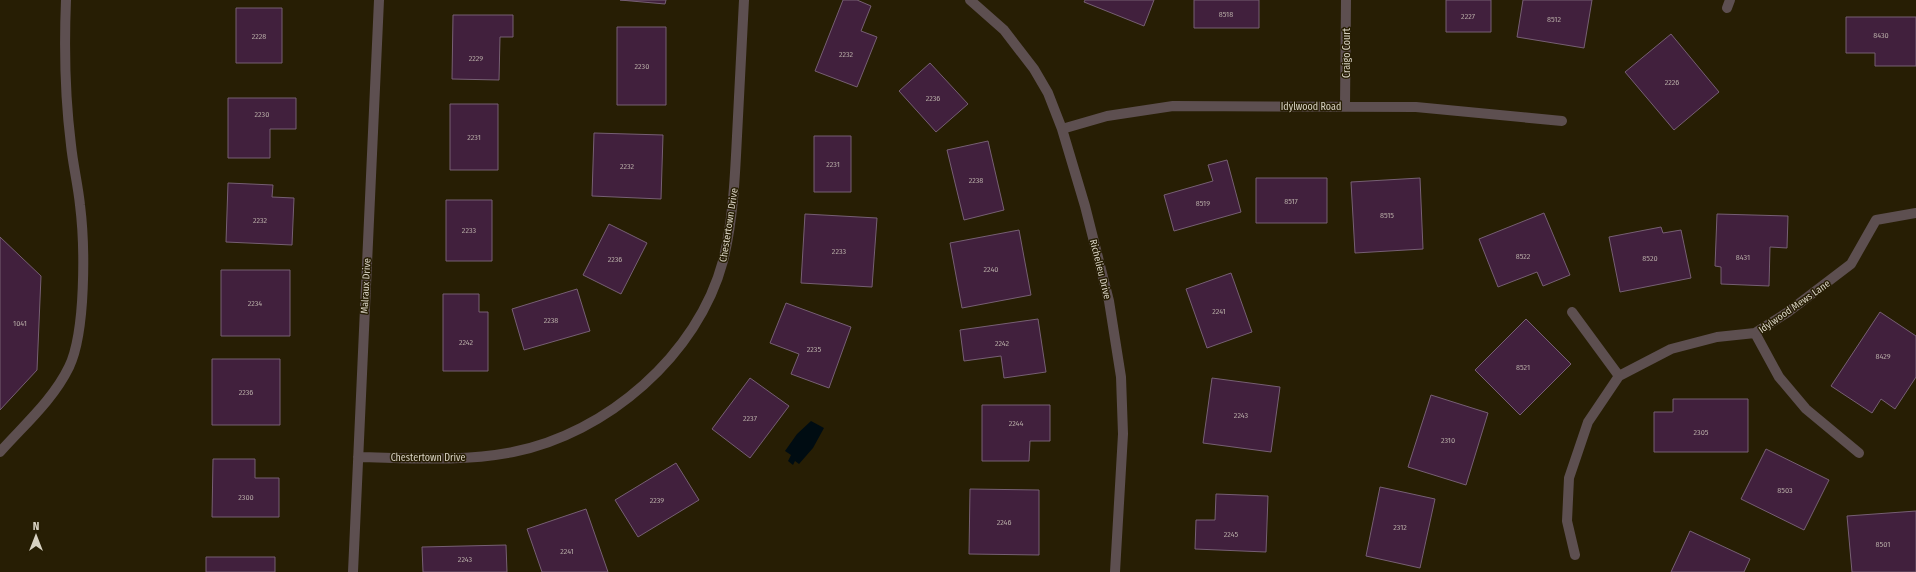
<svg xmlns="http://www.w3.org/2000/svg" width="1916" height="572" viewBox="0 0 1916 572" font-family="'Fira Sans Condensed',sans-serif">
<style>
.water{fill:#000c12}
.building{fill:#41203d;stroke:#765f73}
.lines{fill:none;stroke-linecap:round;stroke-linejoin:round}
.lane{stroke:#5d4f50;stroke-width:10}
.street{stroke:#5d4f50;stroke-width:10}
.labels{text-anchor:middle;stroke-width:3;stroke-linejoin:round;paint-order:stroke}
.number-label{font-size:8px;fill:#b2a6a2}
.street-label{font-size:10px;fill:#d8d2c3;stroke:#271e04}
</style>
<rect width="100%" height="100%" fill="#271e04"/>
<path class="water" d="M811,421l13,7 -11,20 -14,16 -4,-3 -2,4 -5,-4 3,-6 -6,-4 12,-17z"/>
<path class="building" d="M620,0h46l-1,4z
M843,0h14l14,6 -10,25 16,6 -20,50 -42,-16z
M1085,0h69l-10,26 -60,-24z
M1194,0h65v28h-65z
M1446,0h45v32h-45z
M1523,0h69l-8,48 -67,-11z
M236,8h46v55h-46z
M453,15h60v22h-13l-1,43 -47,-1z
M1846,17h70v49h-41v-13h-29z
M617,27h49v78h-49z
M1671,34l48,58 -45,38 -49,-58z
M930,63l38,41 -32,28 -37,-41z
M228,98h68v31h-26v29h-42z
M450,104h48v66h-48z
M594,133l69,2 -2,64 -69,-3z
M814,136h37v56h-37z
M988,141l16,69 -40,10 -17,-70z
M1227,160l14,52 -67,19 -10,-36 49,-14 -5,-16z
M1256,178h71v45h-71z
M1420,178l3,71 -68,4 -4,-71z
M228,183l45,2 -1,12 22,1 -2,47 -66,-3z
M446,200h46v61h-46z
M1544,213l26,62 -27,11 -6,-14 -39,15 -19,-48z
M805,214l72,4 -5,69 -71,-4z
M1717,214l71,2 -1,32 -17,-1 -1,39 -48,-2v-17l-6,-1z
M609,224l38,19 -26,51 -38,-19z
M1661,227l2,6 18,-3 10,48 -71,14 -11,-55z
M1019,230l12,65 -69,13 -12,-65z
M0,237l41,39 -4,94 -37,40z
M221,270h69v66h-69z
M1231,273l21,59 -45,16 -21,-59z
M577,289l13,42 -66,19 -12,-41z
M443,294h36v18h9v59h-45z
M786,303l65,24 -22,61 -38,-14 8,-20 -29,-11z
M1880,312l36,24v41l-21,32 -14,-10 -9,14 -41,-27z
M1038,319l8,53 -42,6 -3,-22 -37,5 -4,-31z
M1526,319l45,45 -51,51 -45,-45z
M212,359h68v66h-68z
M750,378l39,28 -39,52 -38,-29z
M1212,378l68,9 -9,65 -68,-9z
M1431,395l57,18 -22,72 -58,-18z
M1673,399h75v53h-94v-40h19z
M982,405h68v36h-20l-1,20h-47z
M1766,449l63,31 -25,50 -63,-31z
M213,459h42v19h24v39h-67z
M676,463l23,37 -61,37 -23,-37z
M1380,487l55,12 -15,69 -54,-12z
M970,489l69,1v65l-70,-1z
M1216,494l52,2 -2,56 -71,-3 1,-29h19z
M586,509l22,63h-66l-15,-43z
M1916,511v61h-64l-5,-56z
M1690,531l60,28 -6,13h-73z
M506,545l1,27h-84l-1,-25z
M206,557h69v15h-69z"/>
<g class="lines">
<path class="lane" d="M1727,8l3,-8
M0,452c24,-27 53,-52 69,-85 17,-35 16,-122 11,-162 -2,-20 -7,-40 -9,-60 -6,-48 -7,-97 -5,-145"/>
<path class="street" d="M970,0l34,30 30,39 14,24 14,36 23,77 24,95 12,76 2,57 -8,138
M1345,106l1,-106
M1062,129l45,-13 66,-10 243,1 146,14
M1572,312l47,64
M1755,333l24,44 27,32 53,44
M358,457c52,1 104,5 155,-5 93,-18 185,-97 210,-191 10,-39 12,-84 14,-125 2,-45 5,-91 7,-136
M1575,555l-8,-34 2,-43 19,-56 31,-46 52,-27 46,-12 38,-4 33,-21 63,-48 25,-44 40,-7
M353,572l26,-572"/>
</g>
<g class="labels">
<g class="number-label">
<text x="1226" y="17">8518</text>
<text x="1468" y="19">2227</text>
<text x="1554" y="22">8512</text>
<text x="1881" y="38">8430</text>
<text x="259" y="39">2228</text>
<text x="846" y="57">2232</text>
<text x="476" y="61">2229</text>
<text x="642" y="69">2230</text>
<text x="1672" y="85">2226</text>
<text x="933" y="101">2236</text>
<text x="262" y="117">2230</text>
<text x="474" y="140">2231</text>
<text x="833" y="167">2231</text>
<text x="627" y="169">2232</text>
<text x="976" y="183">2238</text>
<text x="1291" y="204">8517</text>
<text x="1203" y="206">8519</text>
<text x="1387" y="218">8515</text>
<text x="260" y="223">2232</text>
<text x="469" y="233">2233</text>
<text x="839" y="254">2233</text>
<text x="1523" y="259">8522</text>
<text x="1743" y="260">8431</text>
<text x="1650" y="261">8520</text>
<text x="615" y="262">2236</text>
<text x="991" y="272">2240</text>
<text x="255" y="306">2234</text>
<text x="1219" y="314">2241</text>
<text x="551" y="323">2238</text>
<text x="20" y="326">1041</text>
<text x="466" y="345">2242</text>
<text x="1002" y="346">2242</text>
<text x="814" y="352">2235</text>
<text x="1883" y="359">8429</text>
<text x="1523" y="370">8521</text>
<text x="246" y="395">2236</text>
<text x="1241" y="418">2243</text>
<text x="750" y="421">2237</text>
<text x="1016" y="426">2244</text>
<text x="1701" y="435">2305</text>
<text x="1448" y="443">2310</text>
<text x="1785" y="493">8503</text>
<text x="246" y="500">2300</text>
<text x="657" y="503">2239</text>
<text x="1004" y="525">2246</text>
<text x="1400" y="530">2312</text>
<text x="1231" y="537">2245</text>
<text x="1883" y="547">8501</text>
<text x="567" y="554">2241</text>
<text x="465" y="562">2243</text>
</g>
<g class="street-label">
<text transform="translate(1346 53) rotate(-90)" y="4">Craigo Court</text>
<text x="1311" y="110">Idylwood Road</text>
<text transform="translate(728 225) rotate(-81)" y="4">Chestertown Drive</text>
<text transform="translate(1101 269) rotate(76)" y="4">Richelieu Drive</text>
<text transform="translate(365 286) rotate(-87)" y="4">Malraux Drive</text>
<text transform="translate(1794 306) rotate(-35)" y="4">Idylwood Mews Lane</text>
<text x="428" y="461">Chestertown Drive</text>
</g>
</g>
<g transform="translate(36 536)" stroke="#271e04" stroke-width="3" paint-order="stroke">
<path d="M0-3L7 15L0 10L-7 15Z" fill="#d8d2c3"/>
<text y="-6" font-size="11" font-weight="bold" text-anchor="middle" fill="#d8d2c3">N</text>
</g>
</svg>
